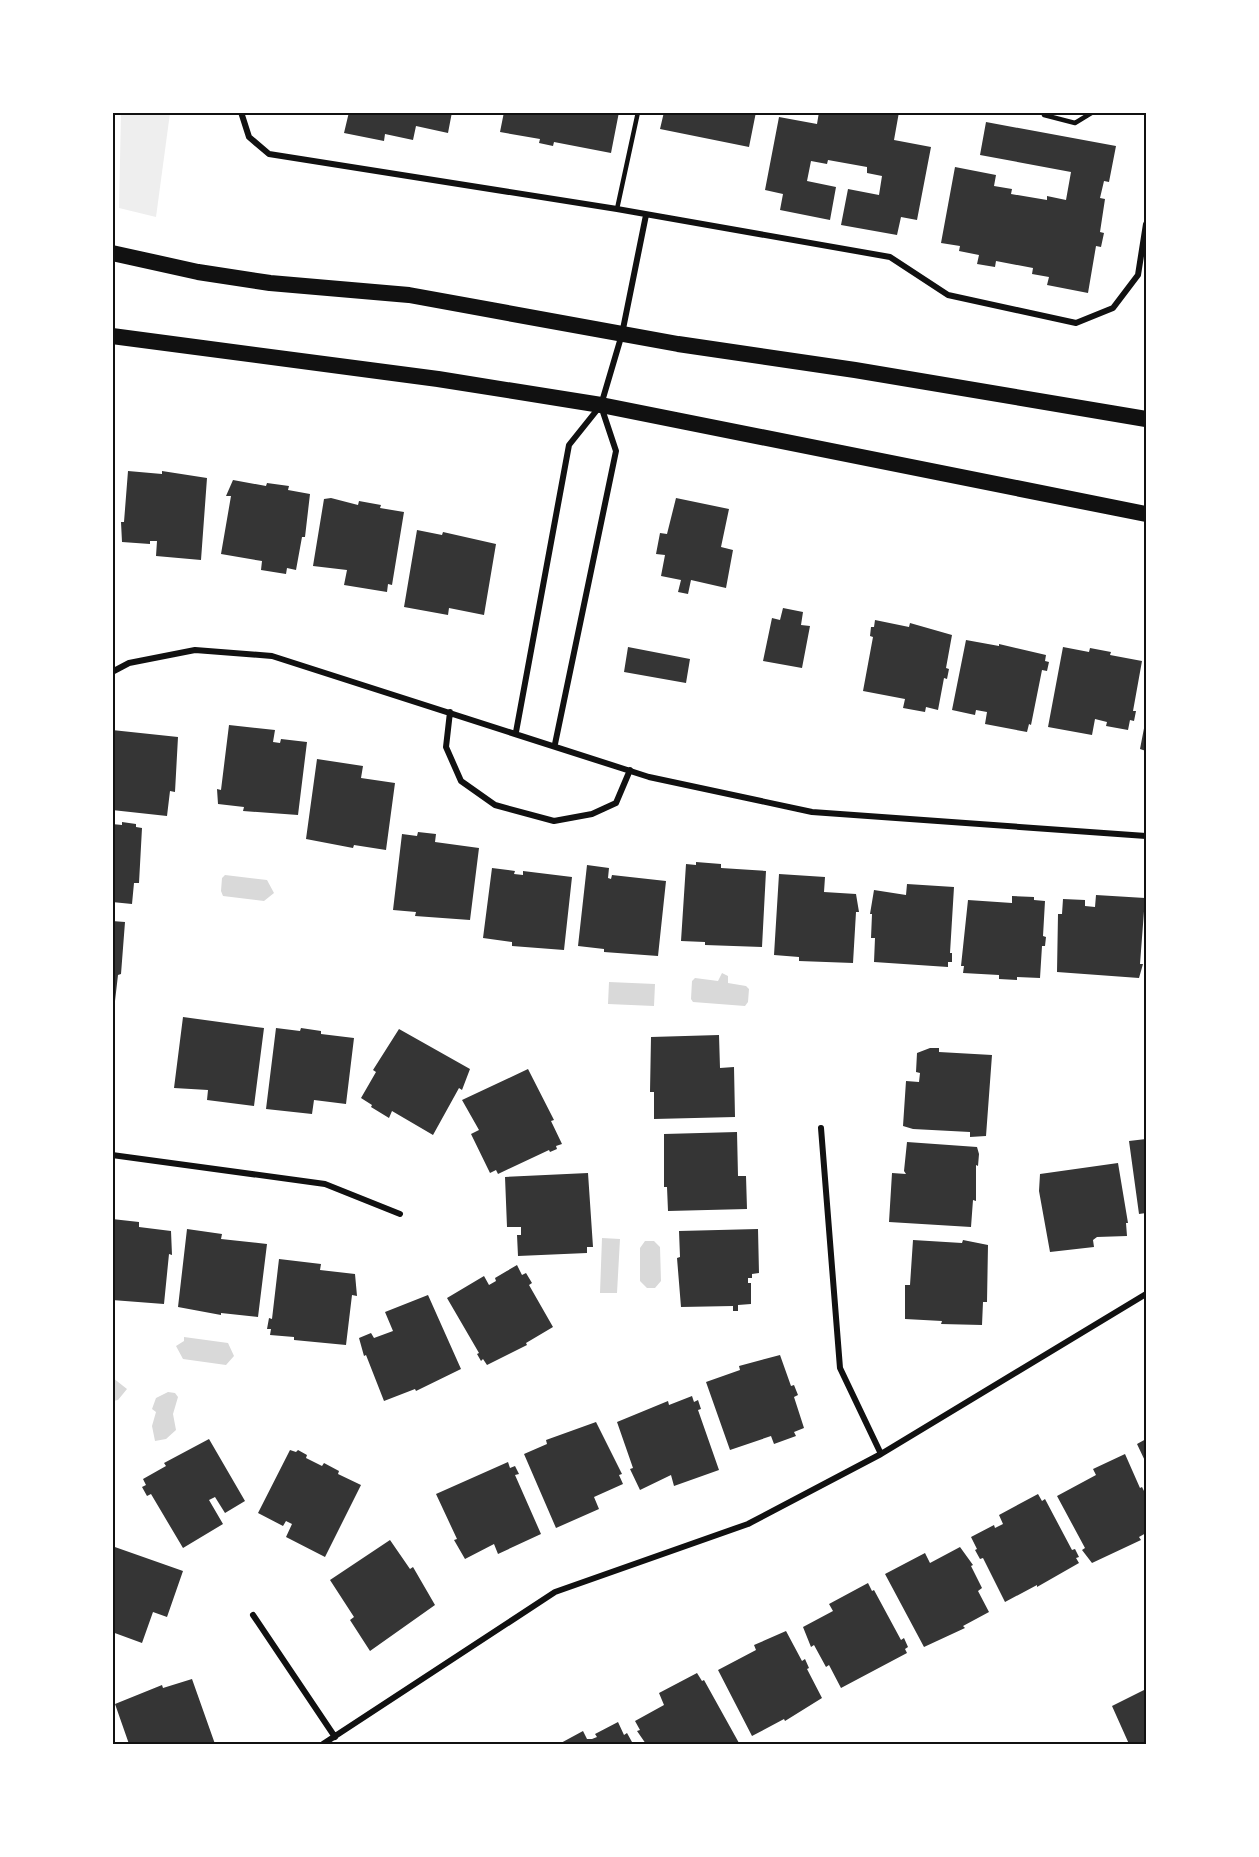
<svg xmlns="http://www.w3.org/2000/svg" width="1259" height="1857" viewBox="0 0 1259 1857" font-family="'DM Sans',sans-serif">
<style>
.green{fill:#eee}
.water{fill:#d9d9d9}
.building{fill:#353535}
.lines{fill:none;stroke-linecap:round;stroke-linejoin:round}
.service{stroke:#111;stroke-width:4.5}
.minor{stroke:#111;stroke-width:6}
.trunk{stroke:#111;stroke-width:16}
.neatline{fill:none;stroke:#111;stroke-width:2}
</style>
<rect width="100%" height="100%" fill="#fff"/>
<path class="green" d="M121,113h49l-14,104 -37,-9z"/>
<path class="water" d="M225,875l42,5 7,13 -10,8 -41,-5 -2,-5 1,-13z
M722,973l6,3v7l18,3 3,3 -1,13 -3,4 -52,-4 -2,-3 1,-18 3,-3 23,3z
M609,982l46,2 -1,22 -46,-2z
M602,1238l18,1 -3,54h-17z
M645,1241h9l6,6 1,34 -6,7h-8l-7,-7v-33z
M184,1337l44,6 6,13 -8,9 -43,-6 -7,-13 8,-5z
M113,1378l14,11 -9,11 -5,1z
M168,1392l7,1 3,4 -5,17 3,16 -10,9 -11,2 -3,-15 4,-14 -4,-3 4,-11z"/>
<path class="building" d="M349,112h103l-4,21 -32,-7 -3,14 -28,-6 -1,7 -40,-8z
M504,112h115l-8,41 -57,-11 -1,4 -14,-3 1,-4 -40,-7z
M664,112h92l-7,35 -89,-18z
M819,112h80l-5,28 37,7 -14,73 -16,-3 -4,18 -56,-10 7,-36 31,6 3,-19 -15,-3v-6l-39,-7 -1,4 -16,-3 -4,20 29,6 -6,33 -50,-10 3,-16 -18,-4 14,-73 38,7z
M986,122l130,24 -7,36 -5,-1 -4,17 5,1 -5,33 4,1 -3,14 -5,-1 -8,47 -41,-8 2,-8 -17,-3 1,-6 -37,-7 -1,6 -18,-3 2,-9 -20,-4 1,-5 -19,-3 14,-76 41,8 -2,11 18,3 -1,5 36,6v-4l19,4 5,-28 -91,-17z
M128,471l34,3v-3l45,7 -6,82 -45,-4 1,-15h-7v3l-28,-2 -1,-20h3z
M233,480l33,6 1,-3 22,3 -1,4 22,4 -5,43h-3l-6,33 -9,-2 -1,6 -25,-4 1,-9 -41,-7 10,-58h-5z
M331,498l27,7 1,-4 22,4 -1,3 24,4 -12,73 -4,-1 -1,8 -43,-7 3,-15 -34,-4 11,-67z
M676,498l53,11 -8,38 12,3 -7,38 -35,-8 -3,14 -10,-2 3,-12 -20,-4 4,-21 -9,-1 4,-21 7,1z
M417,530l25,5 1,-3 53,12 -12,71 -35,-7 -1,7 -44,-8z
M783,608l20,4 -2,13 9,1 -8,42 -39,-7 9,-43 8,2z
M875,620l34,7 1,-4 42,12 -6,33 3,1 -2,10 -3,-1 -6,32 -12,-3 -1,5 -22,-4 2,-9 -42,-8 10,-54 -3,-1 1,-9h3z
M966,640l33,6v-2l47,11 -1,6 4,1 -2,9 -5,-1 -11,55 -2,-1 -2,8 -42,-8 2,-12 -11,-2 -1,5 -23,-5z
M628,647l62,12 -4,24 -62,-11z
M1063,647l26,5 1,-4 21,4 -1,3 32,6 -9,50h3l-2,10 -4,-1 -2,10 -22,-4 1,-4 -12,-3 -3,16 -44,-8z
M1145,723h1v28l-6,-2z
M229,725l46,5 -2,12 7,1 1,-4 26,3 -9,73 -55,-4 1,-4 -26,-3 -1,-15 4,1z
M112,730l66,7 -3,55 -5,-1 -3,25 -55,-6z
M317,759l46,7 -2,12 34,5 -9,67 -32,-5 -1,3 -47,-9z
M122,822l14,2v3l6,1 -3,55h-5l-2,21 -20,-2v-78l10,1z
M418,832l18,2 -1,8 44,6 -9,72 -55,-4 1,-4 -23,-2 9,-76 15,2z
M696,862l25,2v4l45,3 -4,76 -57,-2v-3l-24,-1 5,-77 10,1z
M587,865l22,3 -1,10 3,1 1,-4 54,6 -8,75 -54,-4v-3l-26,-3z
M492,868l23,3 -1,3 9,1v-4l49,6 -8,73 -52,-4v-4l-29,-4z
M779,874l46,3 -1,15 32,2 3,18h-3l-3,51 -54,-2v-4l-25,-2z
M907,884l47,3 -4,66h2v9h-4v5l-74,-5 1,-24h-4l1,-24h-2l4,-24 32,5z
M1096,895l49,3 -5,66h3l-4,14 -82,-6 1,-58h4l1,-15 22,1v6l10,1z
M1012,896l22,1v3l11,1 -2,35 3,1 -1,9h-3l-2,32 -23,-1v3l-18,-1v-4l-36,-2 1,-7h-3l7,-66 44,3z
M112,921l13,1 -4,52 -3,1 -3,26 -3,-1z
M183,1017l81,11 -10,78 -47,-6 1,-10 -34,-2z
M276,1028l24,3 1,-3 20,3v3l33,4 -8,66 -32,-4 -2,14 -46,-5z
M399,1029l71,40 -8,21 -3,-2 -26,47 -41,-24 -3,7 -18,-11 1,-2 -11,-7 15,-26 -3,-2z
M719,1035l1,33 14,-1 1,50 -81,2v-27h-4l1,-55z
M930,1048h9v4l53,3 -6,81 -16,1v-5l-57,-3 -10,-3 3,-45 13,1 1,-9 -4,-1 1,-19z
M528,1069l26,51 -3,1 11,23 -6,2 1,3 -7,3 -1,-2 -51,24 -2,-4 -6,3 -19,-39 8,-4 -17,-30z
M737,1132l1,44h8l1,33 -79,2 -1,-24h-3v-53z
M1146,1139v74l-7,1 -10,-73z
M907,1142l70,5 2,7 -1,12 -2,-1v36l-3,-1 -2,27 -82,-5 3,-49 14,1 -2,-3z
M1118,1163l10,60h-2l1,13 -30,1 -4,3 1,7 -44,5 -11,-61 1,-17z
M588,1173l5,74h-6v6l-69,3 -1,-21h4v-8h-14l-2,-50z
M112,1219l27,3v5l32,4 1,24 -3,-1 -5,50 -52,-4z
M187,1229l35,5 -1,5 46,5 -9,73 -37,-4v2l-43,-8z
M758,1229l1,44 -7,1v4h-4v5h3v21l-13,1v6h-5v-5l-52,1 -4,-49 3,-1 -1,-26z
M913,1240l49,3 1,-3 25,5 -1,57h-4l-1,23 -41,-1 1,-3 -37,-2v-34h5z
M279,1259l42,5 -1,6 35,4 2,22 -5,-1 -6,50 -52,-5v-3l-24,-2 1,-6h-4l2,-11 3,1z
M517,1265l5,10 4,-2 6,10 -3,2 24,42 -27,16 1,2 -40,20 -4,-6 -2,2 -4,-7 2,-1 -32,-55 37,-22 5,9 7,-4 -1,-3z
M428,1295l33,74 -45,22 -1,-2 -31,12 -18,-46 -2,1 -5,-18 12,-5 3,5 19,-7 -8,-19z
M780,1355l11,31 3,-1 4,10 -4,2 10,31 -10,4 2,4 -22,8 -3,-8 -41,14 -24,-68 34,-12 -1,-4z
M692,1396l2,6 4,-2 3,9 -3,1 21,60 -45,16 -3,-11 -31,15 -10,-21 3,-1 -16,-46 51,-21 1,4z
M596,1422l26,52 -3,1 4,9 -29,13 5,12 -43,19 -32,-74 23,-10 -1,-4z
M209,1439l36,62 -20,12 -10,-16 -6,3 14,24 -40,24 -32,-54 -4,2 -5,-9 4,-2 -3,-6 23,-13 -2,-3z
M1146,1439v24l-9,-19z
M290,1450l6,2 2,-2 9,5 -1,3 16,8 2,-3 15,8 -1,3 23,11 -36,72 -39,-20 6,-13 -6,-3 -3,5 -25,-13z
M1125,1454l15,34 2,-1 4,8v38l-7,4 2,3 -49,23 -10,-13 3,-2 -28,-52 39,-21 -3,-6z
M508,1462l2,6 5,-2 4,8 -4,1 26,59 -43,20 -4,-10 -29,15 -11,-19 3,-1 -21,-45z
M1038,1494l4,7 3,-2 27,51 3,-1 4,8 -3,1 3,5 -42,24v-2l-32,17 -22,-44 -3,1 -5,-9 2,-1 -6,-12 23,-12 1,3 8,-4 -4,-9z
M390,1540l20,29 3,-2 22,38 -65,46 -20,-31 4,-3 -24,-37z
M112,1546l71,25 -16,46 -14,-5 -11,31 -30,-11z
M960,1547l13,18 -2,1 11,22 -4,3 11,21 -26,14 2,2 -41,19 -39,-73 40,-21 5,10z
M868,1583l4,8 2,-1 27,50 3,-2 4,9 -3,2 2,4 -66,35 -12,-23 -3,2 -12,-22 -3,2 -8,-20 30,-16 -4,-7z
M786,1631l16,30 3,-2 4,9 -2,1 15,29 -37,23 -1,-2 -32,17 -34,-66 38,-20 -2,-5z
M697,1673l5,8 2,-1 35,63 -93,1 -9,-13 3,-1 -5,-9 29,-16 -5,-12z
M192,1679l23,65h-86l-14,-40 47,-19 1,3z
M1146,1689v55h-17l-17,-38z
M618,1722l6,13 3,-2 5,9 -2,2h-71l24,-13 4,8h5l5,-2 -2,-3z"/>
<g class="lines">
<path class="service" d="M1043,112l1,3 31,8 18,-11
M112,136v6
M617,209l21,-97"/>
<path class="minor" d="M241,112l8,25 20,17 348,55 273,48 58,38 128,28 37,-15 25,-33 8,-51
M112,672l17,-9 66,-13 77,6 377,121 163,35 334,24
M450,712l-4,35 15,34 34,24 59,16 38,-7 24,-11 14,-33
M516,732l53,-287 32,-40 21,-71 24,-119
M555,744l61,-293 -14,-42
M821,1128l19,240 41,86
M112,1155l213,29 75,30
M253,1615l82,122
M323,1744l232,-152 193,-68 133,-70 265,-160"/>
<path class="trunk" d="M112,253l86,19 72,11 139,12 269,49 177,26 291,49
M112,336l326,43 163,26 545,109"/>
</g>
<rect width="1259" height="1857" fill="none" stroke="#ffffff" stroke-width="228"/>
<rect x="114" y="114" width="1031" height="1629" class="neatline"/>
</svg>
